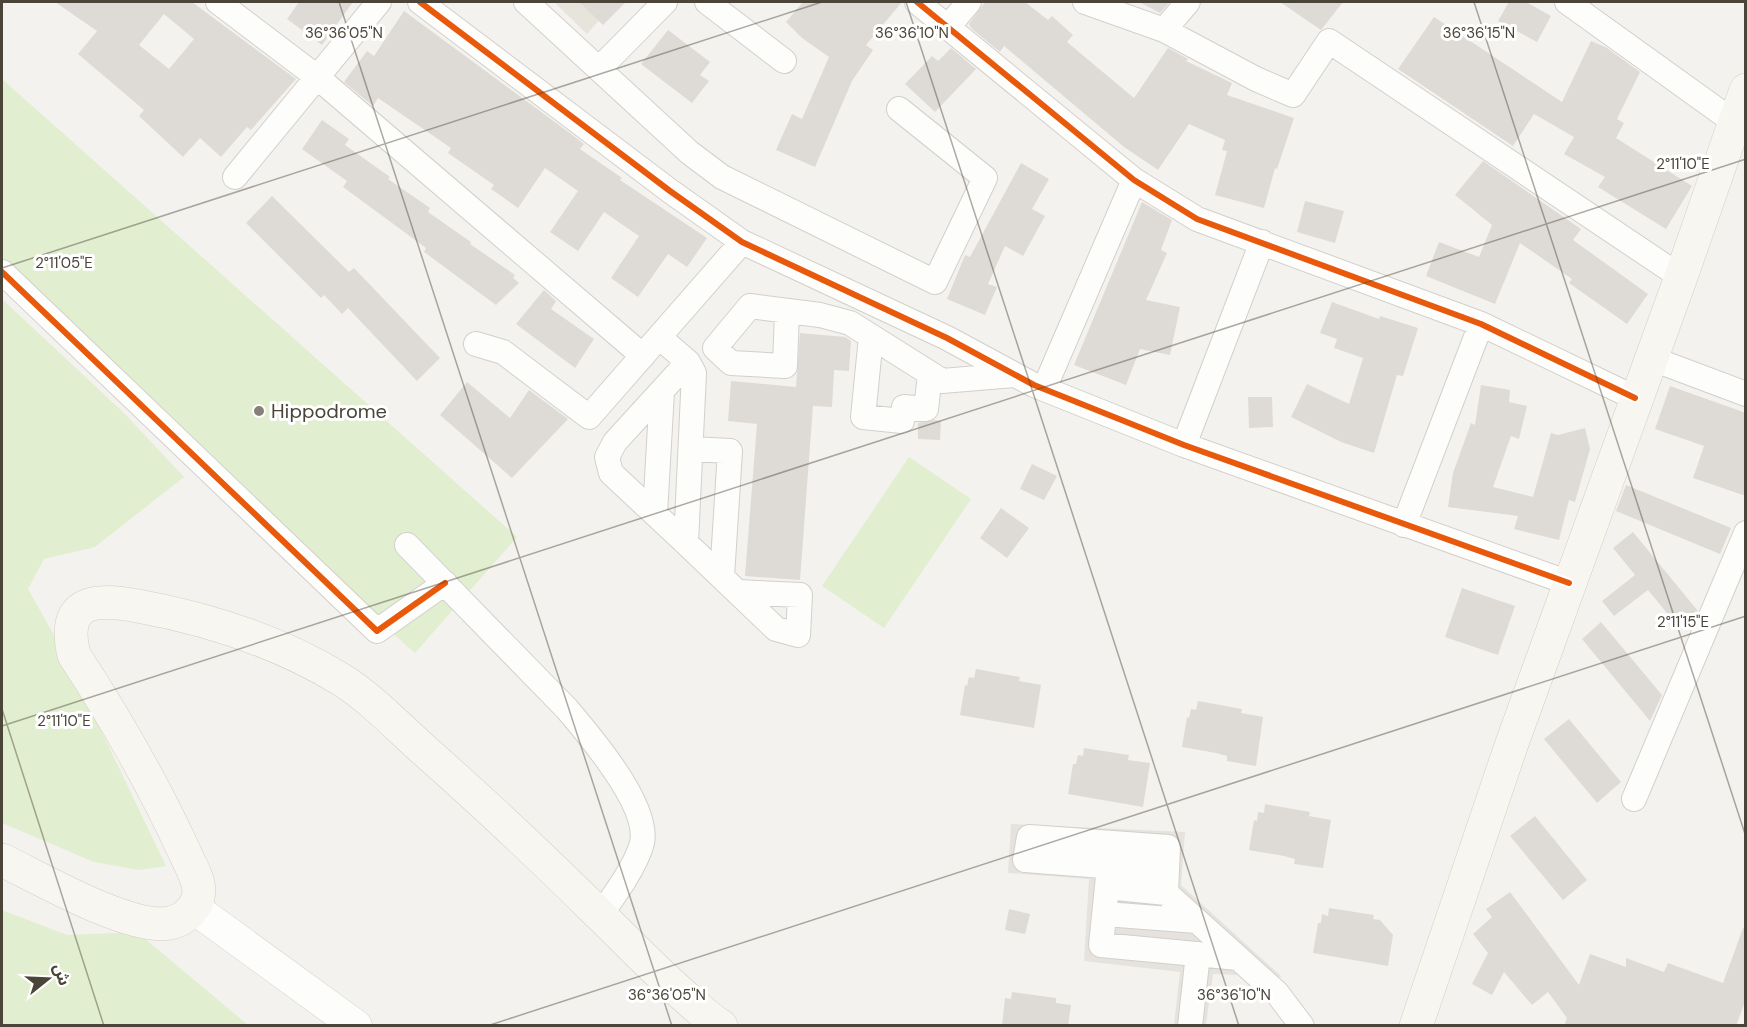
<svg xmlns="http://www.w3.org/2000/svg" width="1747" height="1027" viewBox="0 0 1747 1027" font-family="'DM Sans','Noto Sans Arabic',sans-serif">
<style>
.residential{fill:#e7e4dc}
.green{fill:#e1eecf}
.parking{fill:#e6e3df}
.building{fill:#dedbd6;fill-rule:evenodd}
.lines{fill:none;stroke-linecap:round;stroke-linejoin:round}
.minor-casing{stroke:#d2d0cb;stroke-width:26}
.tertiary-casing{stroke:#d2d0cb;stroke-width:33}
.secondary-casing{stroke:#d3cfc5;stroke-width:34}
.minor{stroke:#fdfdfc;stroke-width:24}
.tertiary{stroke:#fdfdfc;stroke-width:32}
.secondary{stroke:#f7f6f1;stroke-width:33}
.cycleway-casing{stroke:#fff;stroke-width:10}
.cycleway{stroke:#e8590c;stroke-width:6}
.ticks{fill:none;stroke:#4b4439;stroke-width:1.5;stroke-opacity:0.45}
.poi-dot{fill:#868178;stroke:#fff;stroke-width:2}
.labels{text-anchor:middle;stroke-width:6;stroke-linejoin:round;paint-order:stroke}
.poi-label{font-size:20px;fill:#4b4439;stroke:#fff;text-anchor:start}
.ticks-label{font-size:15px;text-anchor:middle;fill:#4b4439;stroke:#fff;stroke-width:6;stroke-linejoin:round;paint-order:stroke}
</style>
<rect width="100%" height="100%" fill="#f4f2ee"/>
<path class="residential" d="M554,2h61l-28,32z"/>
<path class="green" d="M2,79l515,458 -102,116 -413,-367z
M2,299l123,115 59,63 -89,70 -51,12 -16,30 35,62 103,215 -27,4 -45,-8 -92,-39z
M909,457l62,42 -87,129 -62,-42z
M2,910l65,25 70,-3 111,93h-246z"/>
<path class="parking" d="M1011,824l174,8 -4,53 101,92 -69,-3 -7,51h-32l6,-53 -96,-11 5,-82 -81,-6z"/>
<path class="building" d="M55,2h137l104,77 -45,51 -4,-3 -26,30 -21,-19 -17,19 -44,-41 5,-6 -66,-56 19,-23zM164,14l30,25 -25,30 -30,-24z
M299,2h54l-31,43 -35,-26z
M579,2h47l-23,23z
M803,2h99l-36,43 7,5 -21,31 -37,86 -39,-17 16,-36 10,5 27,-62 -27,-19 -16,-16z
M985,2h40l23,18 4,-4 21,19 -6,7 67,56 34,-50 20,11 -2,2 46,22 -5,12 67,23 -17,51 -2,-1 -11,40 -49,-13 12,-44 -5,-1 3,-10 -36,-16 -31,46 -34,-23 -120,-101 -4,6 -29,-24 -2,-4z
M1139,2h31l-10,11z
M1280,2h63l-22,28z
M1509,2h17l25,14 -14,26 -39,-21z
M404,11l167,123 13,10 -4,5 42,29 -2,2 87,58 -20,29 -19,-13 -30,43 -27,-19 28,-42 -35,-24 -26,39 -28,-19 28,-41 -33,-23 -27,40 -27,-19 3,-4 -46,-32 3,-5 -73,-50 -5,8 -29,-24 23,-31 7,5z
M1434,17l128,85 29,-61 16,7 33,24 -23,47 7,4 -8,15 76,48 -26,43 -68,-42 7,-10 -41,-23 10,-17 -40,-23 -21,32 -115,-77z
M668,30l42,32 -10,13 9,6 -17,22 -51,-39z
M951,48l25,21 -41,43 -30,-28 27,-28 6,5z
M322,120l27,19 -4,6 45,32 -2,2 42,29 -2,4 43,30 -1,2 45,31 -2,3 6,5 -23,22 -72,-53 2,-4 -83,-61 4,-6 -45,-32z
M1483,161l98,68 -8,11 75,54 -21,30 -58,-41 3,-4 -52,-36 -25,61 -69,-28 13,-34 40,15 13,-32 -37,-30z
M1021,163l28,16 -17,30 13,7 -22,40 -18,-10 -17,38 9,3 -12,28 -38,-16 18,-44 5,2z
M272,196l77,76 5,-4 86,90 -23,23 -69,-73 -6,6 -18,-19 -3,3 -75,-75z
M1305,201l39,10 -9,32 -38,-11z
M1142,202l30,18 -11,30 6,3 -21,47 34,7 -10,48 -30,-6 -14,36 -52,-20z
M544,290l12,11 -5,8 43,30 -19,29 -59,-44z
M1332,302l47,17 1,-3 38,12 -15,48 -6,-1 -23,78 -33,-11 -50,-25 16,-33 42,20 14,-46 -29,-10 3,-9 -17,-6z
M800,333l45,4 6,4 -2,30 -15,-1 -2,37 -19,-1 -13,174 -55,-4 12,-152 -29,-3 3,-40 65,6z
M467,382l43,36 19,-28 39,29 -56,59 -72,-63z
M1481,385l29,5 -1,12 18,4 -8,33 -8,-3 -18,51 40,10 18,-64 7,2 27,-7 5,21 -15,53 -6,-2 -10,40 -45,-11 4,-13 -70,-9 5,-34 18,-50 4,2z
M1670,386l76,27v83l-53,-18 11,-32 -49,-17z
M1248,397h24l1,30 -24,1z
M934,420l7,1 -1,19 -22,-1v-16z
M1032,464l25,12 -13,24 -24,-11z
M1626,485l105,43 -11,26 -104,-43z
M1001,508l28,20 -22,30 -27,-20z
M1633,532l65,79 -3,8 -14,11 -33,-40 -34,26 -12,-15 33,-26 -22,-27z
M1462,588l53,18 -17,49 -53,-18z
M1601,622l61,73 -12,26 -68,-82z
M976,669l44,8 -1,4 22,4 -7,43 -74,-13 5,-30 2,1 2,-9 5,1z
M1198,701l44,8 -1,4 22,4 -7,49 -29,-5v-5l-11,-3 -34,-6 5,-30 2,1 2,-9 5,1z
M1569,719l52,63 -24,21 -53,-64z
M1084,748l45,7 -1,5 22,3 -7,44 -75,-13 5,-30h3l2,-9 5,1z
M1265,804l45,8 -1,4 22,4 -8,48 -29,-4 1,-5 -11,-3 -35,-6 5,-30 3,1 1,-9 6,1z
M1535,816l52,64 -24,20 -53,-64z
M1510,892l69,93 11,-31 36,13v-9l38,14 4,-9 55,20 20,-55 3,1v70l-10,27h-172l3,-8 -19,-26 -16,13 -28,-33 -12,23 -20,-11 16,-31 -15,-19 19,-17 -6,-8z
M1329,908l45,7 -1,4 7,1 13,15 -5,31 -75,-13 5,-30h3l1,-9 6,2z
M1009,909l21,5 -5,20 -20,-4z
M1012,992l44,6v5l15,2 -3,21h-66l3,-28 6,1z"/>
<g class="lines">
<g class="minor-casing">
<path id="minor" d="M218,2l99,75 326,279
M420,2l250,189 72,51 205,96 87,47 150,60 385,138
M526,2l164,151 32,24 213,105 50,-104 -86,-69
M707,2l77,59
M917,2l217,178 63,39 284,105 154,74
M1085,2l79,28 92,49 37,16 36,-54 352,236
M1567,2l167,120
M947,28l22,-26
M1164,30l24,-28
M599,69l66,-67
M235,177l144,-175
M2,272l375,359 68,-48
M787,311l-2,55 -54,-3 -16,-15 35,-42 70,9 30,8 92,58 72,-6
M659,337l29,25 6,11 -8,170 90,86 22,6 2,-40 -63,-3
M871,337l-8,80 39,4 2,-14 22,2 4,-34
M476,344l27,8 86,65 153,-175
M1650,358l96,36
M1044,389l90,-209
M1184,445l78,-203
M691,449l39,2 -8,126
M655,514l7,-123
M1404,525l77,-201
M686,543l-75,-70 -4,-16 8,-15 73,-80
M407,545l160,164c23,27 83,97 75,134 -6,23 -28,53 -42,72
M1634,799l112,-266
M1109,867l-8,78 137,13
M1167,871l-142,-11 4,-23 139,10 -2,46 111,100 25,33
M1107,887l59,6
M1105,914l92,7
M1190,1026l8,-72"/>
</g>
<g class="tertiary-casing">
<path id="tertiary" d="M194,908l162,118"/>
</g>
<g class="secondary-casing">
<path id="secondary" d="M2,860c38,18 128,71 168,63 15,-3 28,-16 29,-31 0,-14 -9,-27 -14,-39 -30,-65 -71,-137 -111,-198 -13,-55 20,-57 64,-49 71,13 142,36 204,74 30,19 56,47 83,71 59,52 116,106 172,161 31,30 60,61 92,88 10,9 20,19 32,26
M1416,1026l95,-280 170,-469 65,-187"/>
</g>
<use href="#minor" class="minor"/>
<use href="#tertiary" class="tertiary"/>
<use href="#secondary" class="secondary"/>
<g class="cycleway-casing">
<path id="cycleway" d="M420,2l250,189 72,51 205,96 87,47 150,60 385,138
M917,2l217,178 63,39 284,105 154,74
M2,272l375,359 68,-48"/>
</g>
<use href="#cycleway" class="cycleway"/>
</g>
<path class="ticks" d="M339,2l333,1024M906,2l333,1024M1474,2l272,835M2,268l820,-266M2,709l102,317M2,726l1744,-567M487,1026l1259,-410"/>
<circle class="poi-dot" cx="259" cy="411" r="6"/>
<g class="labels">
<g class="poi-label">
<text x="271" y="418">Hippodrome</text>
</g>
</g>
<g class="ticks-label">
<text x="344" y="38">36°36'05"N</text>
<text x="912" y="38">36°36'10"N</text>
<text x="1479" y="38">36°36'15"N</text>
<text x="1683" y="169">2°11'10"E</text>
<text x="64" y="268">2°11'05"E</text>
<text x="1683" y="627">2°11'15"E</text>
<text x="64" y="726">2°11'10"E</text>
<text x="667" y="1000">36°36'05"N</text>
<text x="1234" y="1000">36°36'10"N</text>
</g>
<rect width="1747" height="1027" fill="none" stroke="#4b4439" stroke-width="6"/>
<g transform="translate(48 979) rotate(72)" stroke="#ffffff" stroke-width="4.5" paint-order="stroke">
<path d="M0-4.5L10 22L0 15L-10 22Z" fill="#4b4439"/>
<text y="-9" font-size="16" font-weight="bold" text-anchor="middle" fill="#4b4439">ش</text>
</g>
</svg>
